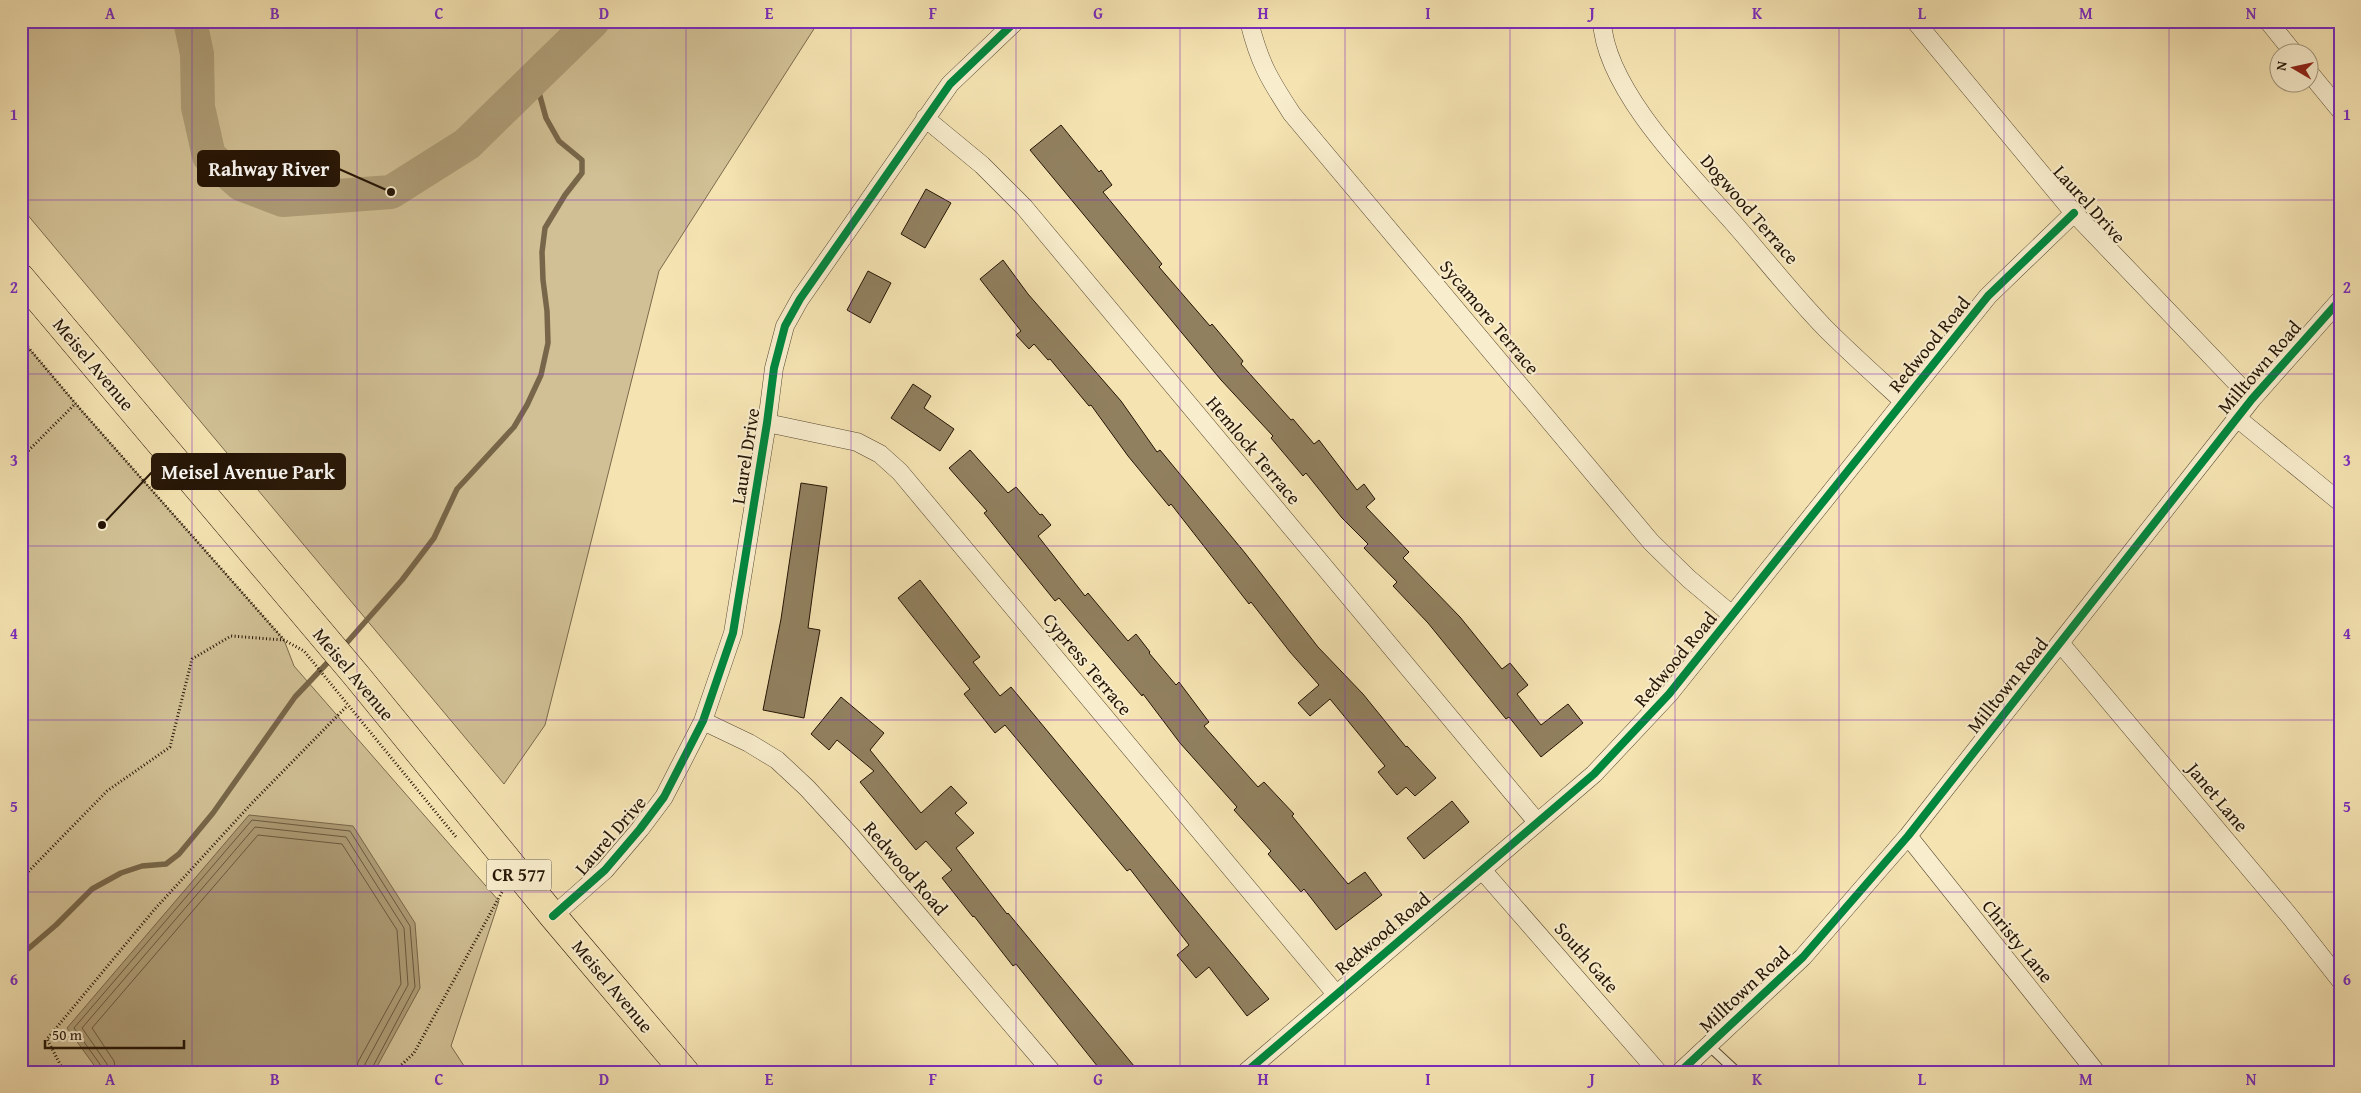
<svg xmlns="http://www.w3.org/2000/svg" width="2361" height="1093" viewBox="0 0 2361 1093" font-family="'Gentium Book Plus',serif">
<style>
.green{fill:#d1c095;stroke:#7a6a4d}
.water{fill:#ae9d77;stroke:#776649}
.lines{fill:none;stroke-linecap:round;stroke-linejoin:round}
.shore{stroke:#69583e;stroke-width:1}
.stream{stroke:#776649;stroke-width:5.5}
.river{stroke:#ae9d77;stroke-width:34}
.building{fill:#91805f;stroke:#241405}
.lane-casing{stroke:#584830;stroke-width:11}
.street-casing{stroke:#584830;stroke-width:19}
.primary-casing{stroke:#241405;stroke-width:29}
.path{stroke:#241405;stroke-width:3;stroke-dasharray:1 2.5;stroke-linecap:butt}
.lane{stroke:#f8edcd;stroke-width:9}
.street{stroke:#f8edcd;stroke-width:18}
.primary{stroke:#f5e3b2;stroke-width:28}
.cycleway-casing{stroke:#f8edcd;stroke-width:11}
.cycleway{stroke:#00873e;stroke-width:8}
.grid{fill:none;stroke:#7b2cbf;stroke-width:1;stroke-opacity:0.55}
.labels{text-anchor:middle;stroke-width:4;stroke-linejoin:round;paint-order:stroke}
.shield{fill:#f8edcd;stroke:#645541;stroke-width:1}
.shield-label{font-size:18px;font-weight:bold;fill:#241405}
.street-label{font-size:19px;fill:#241405;stroke:#f8edcd}
.leader{fill:none;stroke:#241405;stroke-width:2}
.callout-dot{fill:#241405;stroke:#f8edcd;stroke-width:2}
.callout{fill:#241405;stroke:#241405;stroke-width:2}
.callout-label{font-size:20px;text-anchor:middle;font-weight:bold;fill:#fff}
.neatline{fill:none;stroke:#7b2cbf;stroke-width:2}
.grid-label{font-size:16px;text-anchor:middle;font-weight:bold;fill:#7b2cbf}
</style>
<rect width="100%" height="100%" fill="#f5e3b2"/>
<filter id="stains"><feTurbulence type="fractalNoise" baseFrequency=".004" numOctaves="4"/><feColorMatrix values="0 0 0 0 .2 0 0 0 0 .09 0 0 0 0 .02 0 0 0 .5 -.17"/></filter>
<radialGradient id="worn" r=".72"><stop offset=".6" stop-color="#630" stop-opacity="0"/><stop offset="1" stop-color="#630" stop-opacity=".3"/></radialGradient>
<path class="green" d="M21,21h798l-160,250 -114,454 -41,59 -483,-577z
M21,339l60,71 203,230 10,26 205,235 -48,145 17,26h-447z"/>
<path class="water" d="M249,815l104,11 62,97 5,65 -46,84h-275l-32,-44z"/>
<g class="lines">
<path class="shore" d="M103,1072l-1,-5 -28,-39 178,-208 98,11 60,95 5,61 -45,85
M109,1072l-2,-8 -25,-36 173,-201 91,10 58,91 4,57 -43,79 -1,8
M116,1072l-2,-11 -22,-33 166,-193 84,9 55,86 4,54 -43,78 -2,10"/>
<path class="stream" d="M343,647l59,-67 32,-42 23,-49 57,-62 13,-22 14,-30 7,-32 -1,-32 -4,-31 -1,-28 3,-24 20,-33 17,-22v-13l-23,-19 -13,-23 -11,-40
M21,955l35,-30 36,-36 29,-16 21,-7 24,-2 13,-10 34,-41 82,-116 36,-38"/>
<path class="river" d="M190,21l7,33 1,53 11,49 32,28 42,16 108,-8 76,-48 126,-123"/>
</g>
<path class="building" d="M1061,125l38,47 2,-2 11,15 -9,7 59,72 -3,3 51,59 2,-2 31,37 -2,3 50,56 2,-1 21,25 5,-4 38,50 7,-6 11,15 -9,8 43,45 -6,6 57,59 42,52 8,-6 18,22 -11,9 24,31 27,-21 15,19 -42,34 -32,-40 -3,2 -78,-96 -35,-37 4,-4 -33,-34 4,-4 -26,-26 -36,-45 -3,3 -32,-38 2,-2 -52,-56 -191,-230z
M926,189l25,14 -26,45 -24,-14z
M1003,260l25,34 93,107 36,51 3,-2 85,103 73,94 45,47 43,53 1,-1 29,32 -21,18 -9,-9 -9,8 -19,-23 7,-6 -55,-67 -20,17 -12,-13 21,-18 -29,-33 -39,-50 -2,2 -78,-100 -2,2 -41,-50 -37,-51 -2,1 -39,-47 -2,1 -14,-16 -5,5 -13,-14 5,-4 -41,-52z
M868,271l23,12 -21,40 -23,-13z
M913,384l18,12 -7,12 30,21 -14,22 -49,-33z
M970,450l38,43 8,-6 24,28 2,-1 9,11 -13,11 47,60 3,-3 40,48 8,-7 14,18 -1,1 27,32 3,-3 30,40 -5,4 54,61 6,-5 30,32 -2,2 56,68 17,-12 17,23 -46,35 -32,-41 -3,3 -33,-38 3,-3 -37,-41 3,-3 -57,-64 -37,-49 -1,2 -83,-98 -4,3 -71,-88 3,-2 -38,-43z
M801,483l26,4 -19,141 12,2 -16,88 -41,-8 18,-91z
M920,580l60,77 -7,5 27,34 11,-9 258,312 -22,17 -38,-49 -13,11 -19,-23 12,-10 -59,-76 -3,2 -122,-146 -10,8 -31,-39 6,-5 -72,-91z
M841,697l43,36 -14,17 51,63 30,-27 16,17 -12,10 19,20 -18,15 51,66 1,-1 131,159h-37l-86,-108 -3,2 -39,-50 -1,1 -31,-39 10,-8 -26,-29 -10,9 -56,-68 14,-11 -37,-31 -8,10 -18,-16z
M1452,801l17,21 -45,37 -17,-21z"/>
<g class="lines">
<g class="lane-casing">
<path id="lane" d="M1708,1045l29,27"/>
</g>
<g class="street-casing">
<path id="street" d="M1249,21c10,41 20,58 43,93l359,428 38,37 43,36
M1602,21c3,67 85,150 128,198 32,36 62,75 95,109 25,25 52,49 78,73
M1915,21l159,192 178,186
M2268,21l25,31
M2308,71l32,39
M925,118l57,47 42,42 513,615
M2237,418l103,84
M767,423l90,19 23,12 20,18 436,522
M2061,644l231,275 48,61
M703,721l46,22 28,17 30,28 43,47 202,237
M1908,836l188,236
M1483,871l175,201
M553,916l52,-46 35,-41 24,-32 39,-76 30,-88 34,-210 7,-55 11,-42 15,-27 150,-215 66,-63
M1246,1072l348,-298 75,-80 319,-398 86,-83
M1680,1072l123,-115 105,-121 344,-437 88,-99"/>
</g>
<g class="primary-casing">
<path id="primary" d="M21,278l335,397 197,241 132,156"/>
</g>
<path class="path" d="M21,339l60,71 203,230 20,11 152,186
M21,458l54,-54
M21,879l86,-88 63,-44 22,-88 39,-23 53,4
M64,1072l-17,-33 107,-129 98,-107 95,-97
M394,1072l20,-19 88,-161 -2,-2"/>
<use href="#lane" class="lane"/>
<use href="#street" class="street"/>
<use href="#primary" class="primary"/>
<g class="cycleway-casing">
<path id="cycleway" d="M553,916l52,-46 35,-41 24,-32 39,-76 30,-88 34,-210 7,-55 11,-42 15,-27 150,-215 66,-63
M1246,1072l348,-298 75,-80 319,-398 86,-83
M1680,1072l123,-115 105,-121 344,-437 88,-99"/>
</g>
<use href="#cycleway" class="cycleway"/>
</g>
<path class="grid" d="M192,21v1051M357,21v1051M522,21v1051M686,21v1051M851,21v1051M1016,21v1051M1180,21v1051M1345,21v1051M1510,21v1051M1675,21v1051M1839,21v1051M2004,21v1051M2169,21v1051M21,200h2319M21,374h2319M21,546h2319M21,720h2319M21,892h2319"/>
<g class="labels">
<rect class="shield" x="486.5" y="859.5" width="65" height="31" rx="4"/>
<g class="shield-label">
<text x="519" y="881">CR 577</text>
</g>
<g class="street-label">
<text transform="translate(2090 204) rotate(48)" y="7">Laurel Drive</text>
<text transform="translate(1750 209) rotate(49)" y="7">Dogwood Terrace</text>
<text transform="translate(1490 317) rotate(50)" y="7">Sycamore Terrace</text>
<text transform="translate(1929 344) rotate(-51)" y="7">Redwood Road</text>
<text transform="translate(94 364) rotate(50)" y="7">Meisel Avenue</text>
<text transform="translate(2259 367) rotate(-49)" y="7">Milltown Road</text>
<text transform="translate(1254 450) rotate(50)" y="7">Hemlock Terrace</text>
<text transform="translate(745 456) rotate(-81)" y="7">Laurel Drive</text>
<text transform="translate(1675 659) rotate(-50)" y="7">Redwood Road</text>
<text transform="translate(1088 664) rotate(50)" y="7">Cypress Terrace</text>
<text transform="translate(354 674) rotate(50)" y="7">Meisel Avenue</text>
<text transform="translate(2007 685) rotate(-51)" y="7">Milltown Road</text>
<text transform="translate(2218 797) rotate(50)" y="7">Janet Lane</text>
<text transform="translate(610 835) rotate(-49)" y="7">Laurel Drive</text>
<text transform="translate(906 868) rotate(49)" y="7">Redwood Road</text>
<text transform="translate(1382 933) rotate(-40)" y="7">Redwood Road</text>
<text transform="translate(2018 941) rotate(51)" y="7">Christy Lane</text>
<text transform="translate(1587 957) rotate(49)" y="7">South Gate</text>
<text transform="translate(613 986) rotate(50)" y="7">Meisel Avenue</text>
<text transform="translate(1744 989) rotate(-43)" y="7">Milltown Road</text>
</g>
</g>
<path class="leader" d="M391 192L339 169M102 525L152 472"/>
<g class="callout-dot">
<circle cx="391" cy="192" r="5"/>
<circle cx="102" cy="525" r="5"/>
</g>
<g class="callout">
<rect x="198" y="151" width="141" height="35" rx="5"/>
<rect x="152" y="454" width="193" height="35" rx="5"/>
</g>
<g class="callout-label">
<text x="269" y="176">Rahway River</text>
<text x="248" y="479">Meisel Avenue Park</text>
</g>
<rect width="2361" height="1093" fill="none" stroke="#f5e3b2" stroke-width="55"/>
<g transform="translate(2294 68) rotate(279)"><circle r="24" fill="#f8edcd" stroke="#a3967d"/>
<path d="M0-4L9 19L0 12L-9 19Z" fill="#8f2418"/>
<text y="-8" font-size="14" font-weight="bold" text-anchor="middle" fill="#241405">N</text>
</g>
<path d="M45 1040v8h139v-8" fill="none" stroke="#241405" stroke-width="2.5"/>
<text x="52" y="1040" font-size="15" fill="#241405" stroke="#f8edcd" stroke-width="4" paint-order="stroke">50 m</text>
<rect x="28" y="28" width="2306" height="1038" class="neatline"/>
<g class="grid-label">
<text x="110" y="19">A</text>
<text x="275" y="19">B</text>
<text x="439" y="19">C</text>
<text x="604" y="19">D</text>
<text x="769" y="19">E</text>
<text x="933" y="19">F</text>
<text x="1098" y="19">G</text>
<text x="1263" y="19">H</text>
<text x="1428" y="19">I</text>
<text x="1592" y="19">J</text>
<text x="1757" y="19">K</text>
<text x="1922" y="19">L</text>
<text x="2086" y="19">M</text>
<text x="2251" y="19">N</text>
<text x="14" y="120">1</text>
<text x="2347" y="120">1</text>
<text x="14" y="293">2</text>
<text x="2347" y="293">2</text>
<text x="14" y="466">3</text>
<text x="2347" y="466">3</text>
<text x="14" y="639">4</text>
<text x="2347" y="639">4</text>
<text x="14" y="812">5</text>
<text x="2347" y="812">5</text>
<text x="14" y="985">6</text>
<text x="2347" y="985">6</text>
<text x="110" y="1085">A</text>
<text x="275" y="1085">B</text>
<text x="439" y="1085">C</text>
<text x="604" y="1085">D</text>
<text x="769" y="1085">E</text>
<text x="933" y="1085">F</text>
<text x="1098" y="1085">G</text>
<text x="1263" y="1085">H</text>
<text x="1428" y="1085">I</text>
<text x="1592" y="1085">J</text>
<text x="1757" y="1085">K</text>
<text x="1922" y="1085">L</text>
<text x="2086" y="1085">M</text>
<text x="2251" y="1085">N</text>
</g>
<rect width="100%" height="100%" filter="url(#stains)"/>
<rect width="100%" height="100%" fill="url(#worn)"/>
</svg>
